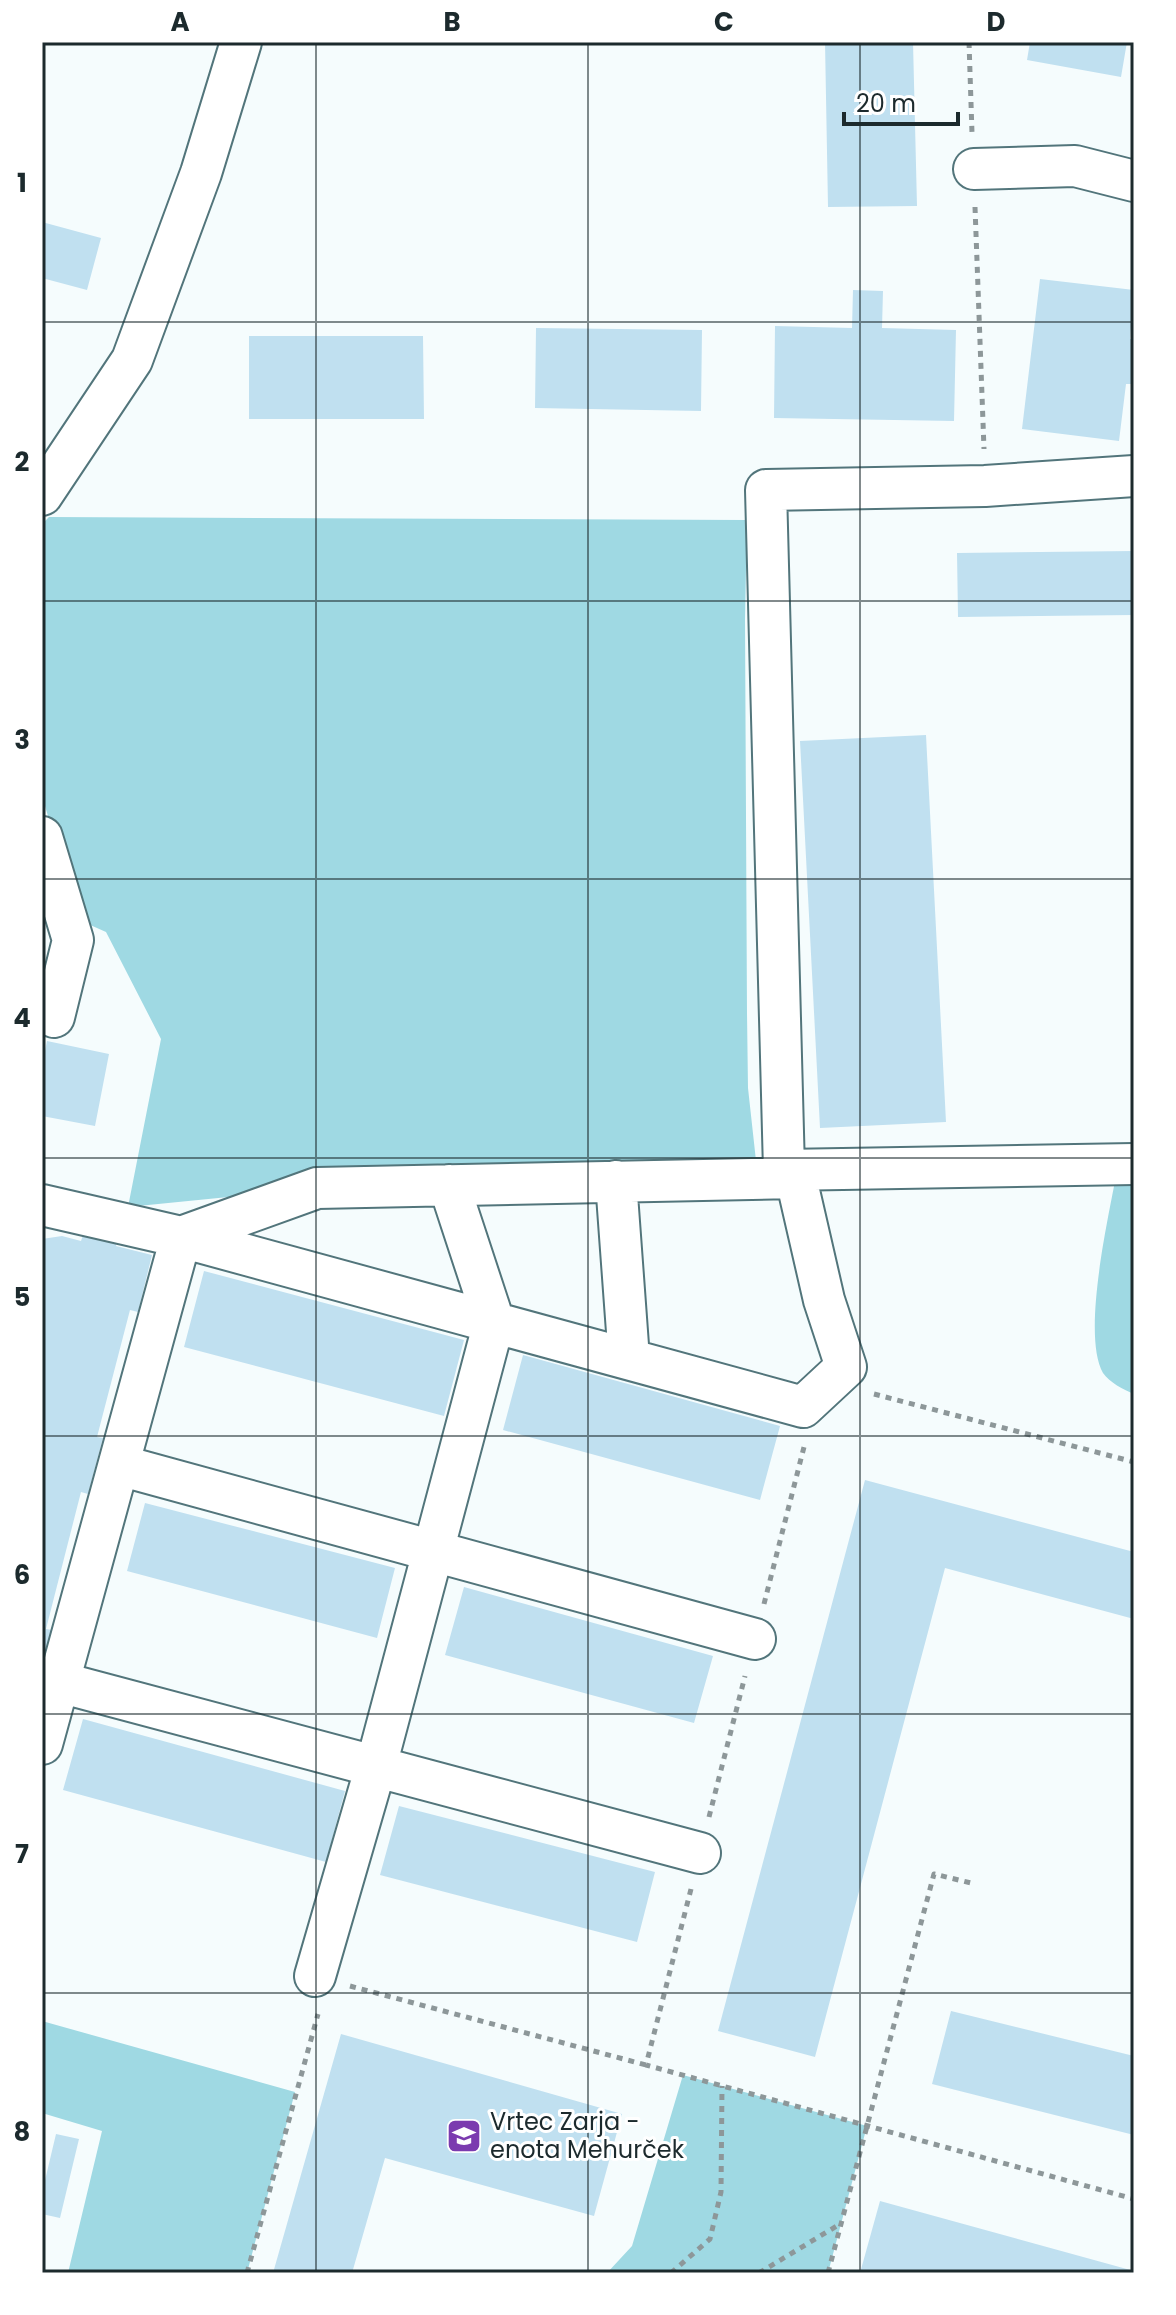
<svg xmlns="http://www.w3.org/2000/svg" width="1176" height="2315" viewBox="0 0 1176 2315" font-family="Poppins,sans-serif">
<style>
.green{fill:#9fd9e3}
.building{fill:#c0e0f0}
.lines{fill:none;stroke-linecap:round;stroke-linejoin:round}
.minor-casing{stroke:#52757b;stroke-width:44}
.path{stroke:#8d9799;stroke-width:5;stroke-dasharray:6 6;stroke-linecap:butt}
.minor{stroke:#fff;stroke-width:40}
.grid{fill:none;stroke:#1c2a2d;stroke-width:2;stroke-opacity:0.55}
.labels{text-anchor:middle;stroke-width:6;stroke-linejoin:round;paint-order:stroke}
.poi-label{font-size:24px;fill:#1c2a2d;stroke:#fff;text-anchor:start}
.neatline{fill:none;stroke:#1c2a2d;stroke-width:3}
.grid-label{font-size:26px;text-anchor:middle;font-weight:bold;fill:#1c2a2d}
</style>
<rect width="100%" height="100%" fill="#f5fcfd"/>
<path class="green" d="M49,517l698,3 -2,99 2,394 1,75 10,91 -441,9 -189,19 33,-168 -55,-107 -27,-12 -37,-124v-272z
M1115,1181h19v213c-10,-4 -25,-12 -31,-21 -21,-37 4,-149 12,-192z
M42,2021l253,71 -48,181h-179l34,-142 -60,-18z
M683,2075l184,51 -39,147h-221l25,-27z"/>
<path class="building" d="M825,42h88l4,164 -89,1z
M1030,42h97l-6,35 -94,-17z
M42,222l59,16 -14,52 -45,-12z
M1040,279l94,11 -4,49h4v45h-8l-7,57 -97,-12z
M853,290l30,1 -1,37 74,2 -2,91 -180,-3 1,-92 77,2z
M536,328l166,2 -1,81 -166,-3z
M249,336h174l1,83h-175z
M1134,551v64l-176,2 -1,-64z
M926,735l20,387 -126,6 -20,-387z
M47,1041l62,13 -14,72 -53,-10v-50z
M84,1232l33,9 -1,5 36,9 -14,57 -8,-2 -33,127 6,1 -15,56 -7,-2 -35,137 6,1 -9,35 -1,-426 20,-3 19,5z
M204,1271l260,69 -20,76 -260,-69z
M523,1355l257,71 -20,74 -257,-70z
M865,1480l269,72v67l-189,-51 -130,489 -97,-26z
M145,1503l250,65 -18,70 -250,-67z
M464,1587l249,69 -19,67 -249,-68z
M83,1719l262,72 -19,71 -263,-72z
M399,1806l256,66 -18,70 -257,-67z
M951,2011l183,45v79l-202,-51z
M341,2034l281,80 -28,102 -209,-58 -33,115h-79z
M56,2134l23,5 -19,79 -18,-4v-21z
M880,2201l254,70v2h-274z"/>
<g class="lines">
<g class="minor-casing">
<path id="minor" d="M974,169l101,-3 59,15
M1134,476l-149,10 -219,4 18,680 350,-6
M42,495l90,-135 69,-187 40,-131
M42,837l31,103 -19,77
M616,1181l13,178
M42,1205l139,32 622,170 43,-40 -22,-67 -28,-122 -479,10 -136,49
M119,1465l636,174
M59,1682l641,171
M42,1744l139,-507
M315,1976l61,-210 118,-444 -45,-137"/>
</g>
<path class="path" d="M969,42l3,91
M975,207l9,242
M874,1394l260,68
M764,1604l41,-161
M709,1817l36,-141
M691,1889l-45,176 488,134
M350,1986l296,79
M247,2273l71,-259
M671,2273l39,-34 11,-47 1,-106
M759,2273l81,-49
M828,2273l106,-399 37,9"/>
<use href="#minor" class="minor"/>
</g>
<path class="grid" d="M316,42v2231M588,42v2231M860,42v2231M42,322h1092M42,601h1092M42,879h1092M42,1158h1092M42,1436h1092M42,1714h1092M42,1993h1092"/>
<defs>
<g id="school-square" transform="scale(1.8)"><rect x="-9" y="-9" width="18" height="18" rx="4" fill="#7b3baf" stroke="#fff"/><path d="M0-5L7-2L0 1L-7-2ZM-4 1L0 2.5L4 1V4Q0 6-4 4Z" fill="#fff"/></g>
</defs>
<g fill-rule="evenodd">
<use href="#school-square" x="464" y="2136"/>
</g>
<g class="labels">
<g class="poi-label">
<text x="490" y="2130">Vrtec Zarja -<tspan x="490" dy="28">enota Mehurček</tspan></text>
</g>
</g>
<rect width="1176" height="2315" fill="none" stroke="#ffffff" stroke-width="88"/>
<path d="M844 112v12h114v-12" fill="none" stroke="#1c2a2d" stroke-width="4"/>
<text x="856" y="112" font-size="24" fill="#1c2a2d" stroke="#ffffff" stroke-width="6" paint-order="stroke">20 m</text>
<rect x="44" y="44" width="1088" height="2227" class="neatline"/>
<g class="grid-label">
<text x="180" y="31">A</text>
<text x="452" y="31">B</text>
<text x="724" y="31">C</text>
<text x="996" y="31">D</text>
<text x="22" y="192">1</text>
<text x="22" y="471">2</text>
<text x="22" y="749">3</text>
<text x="22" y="1027">4</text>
<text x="22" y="1306">5</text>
<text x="22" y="1584">6</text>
<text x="22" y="1863">7</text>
<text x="22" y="2141">8</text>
</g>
</svg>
